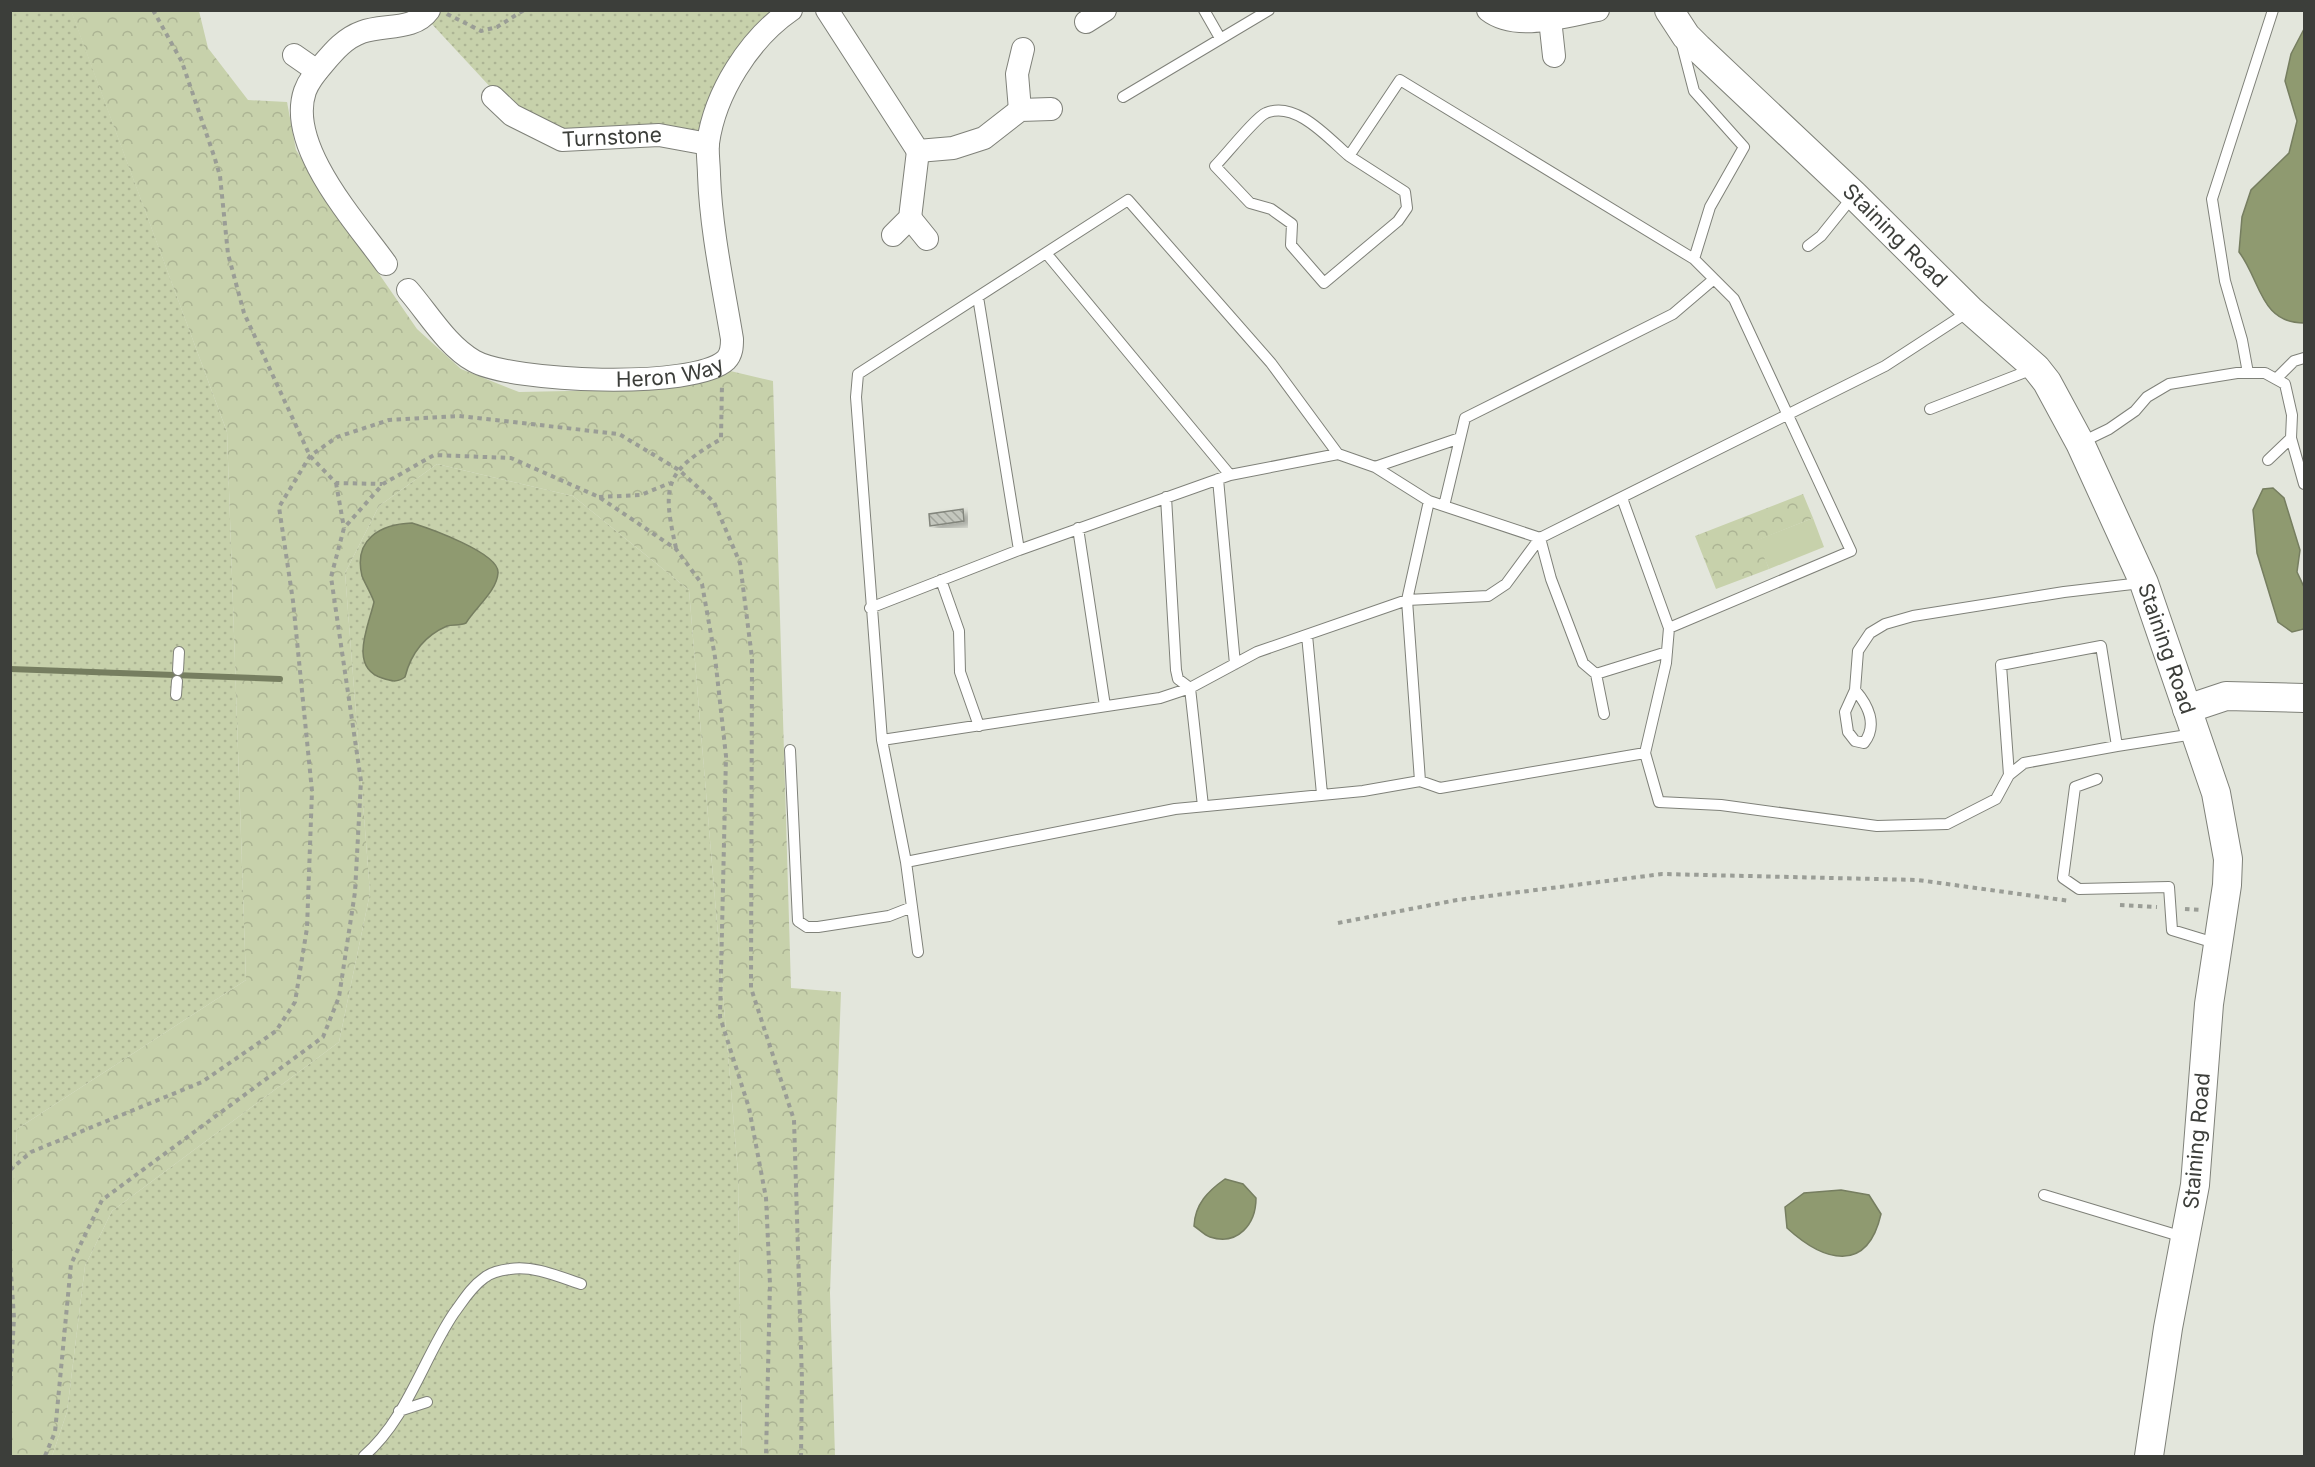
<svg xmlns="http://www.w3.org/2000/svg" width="2315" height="1467" viewBox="0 0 2315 1467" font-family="Inter,sans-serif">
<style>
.grass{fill:url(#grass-dots)}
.park{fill:url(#park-crowns)}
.garden{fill:#c7d1ab}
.water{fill:#8f9a70;stroke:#767e60;stroke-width:1.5}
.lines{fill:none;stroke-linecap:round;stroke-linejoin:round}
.stream{stroke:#767e60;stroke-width:6}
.building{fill:url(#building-back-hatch);stroke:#82857c;stroke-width:1.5;filter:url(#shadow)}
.service-casing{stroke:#7f8179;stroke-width:12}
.minor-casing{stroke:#7f8179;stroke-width:24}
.tertiary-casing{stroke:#7f8179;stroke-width:30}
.path{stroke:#9a9d96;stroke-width:4;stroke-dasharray:4.5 4.5;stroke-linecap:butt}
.service{stroke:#fff;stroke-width:10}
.minor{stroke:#fff;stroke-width:22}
.tertiary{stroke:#fff;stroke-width:28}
.labels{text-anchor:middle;stroke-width:4.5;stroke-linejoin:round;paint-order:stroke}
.street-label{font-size:21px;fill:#3c3e3a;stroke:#fff}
</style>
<defs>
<pattern id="grass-dots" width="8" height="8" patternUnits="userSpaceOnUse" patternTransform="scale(1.5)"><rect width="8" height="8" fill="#c7d1ab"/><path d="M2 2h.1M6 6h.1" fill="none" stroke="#acb494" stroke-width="1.8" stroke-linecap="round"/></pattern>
<pattern id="park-crowns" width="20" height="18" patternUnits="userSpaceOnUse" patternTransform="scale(1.5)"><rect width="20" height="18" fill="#c7d1ab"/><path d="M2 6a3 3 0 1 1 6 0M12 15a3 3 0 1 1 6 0" fill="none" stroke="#acb494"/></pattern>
<pattern id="building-back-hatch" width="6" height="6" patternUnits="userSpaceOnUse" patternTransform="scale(1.5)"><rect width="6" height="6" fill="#c4c7be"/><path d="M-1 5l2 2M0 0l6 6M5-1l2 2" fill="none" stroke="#a0a39b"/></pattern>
<filter id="shadow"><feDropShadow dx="6" dy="4" stdDeviation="3" flood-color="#0004"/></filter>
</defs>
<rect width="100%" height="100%" fill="#e3e6dc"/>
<path class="grass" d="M71,10l156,422 19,548 -229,149 -6,127 -1,-1245z
M434,10l351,1 -79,120 -151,1 -61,-41 -64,-69z
M437,464l136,32 116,94 49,583 4,283h-690l15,-44 18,-146 27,-55 227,-169 31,-149 -25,-320 34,-67z"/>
<path class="park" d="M71,11h128l9,37 40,52 39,2 9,48 28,44 93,135 44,40 58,23 98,-2 105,-21 51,12 18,607 50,4 -11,301 5,163h-93l-4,-283 -49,-583 -116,-94 -136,-32 -58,42 -34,67 25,320 -31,149 -227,169 -27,55 -18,146 -15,44h-41l-1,-200 7,-127 229,-149 -19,-548z
M1803,494l10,24 -55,22 11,29 -53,20 -21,-53z"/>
<path class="garden" d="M1813,518l11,29 -55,22 -12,-29z"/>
<path class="water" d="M2304,29v294c-44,0 -43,-42 -65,-71l3,-35 9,-27 38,-37 8,-32 -12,-40 6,-27z
M2273,488l11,10 16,52 -3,22 7,15v42l-12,3 -14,-10 -21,-69 -4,-43 10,-21z
M412,523c16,5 88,30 86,50 -1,18 -23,35 -32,50 -6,3 -13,1 -19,3 -23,10 -36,27 -42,51 -8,6 -14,4 -23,1 -34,-11 -13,-53 -8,-76 -3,-9 -9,-18 -12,-26 -9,-37 19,-52 50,-53z
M1225,1179l18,5 13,14c0,26 -18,48 -46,39 -6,-2 -11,-8 -16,-11 1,-22 14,-35 31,-47z
M1841,1190l28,5 12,19c-14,61 -58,47 -94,14l-2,-21 19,-14z"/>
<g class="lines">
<path class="stream" d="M10,669l270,10"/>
</g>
<path class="building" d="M963,509l1,12 -34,5 -1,-12z"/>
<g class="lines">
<g class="service-casing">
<path id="service" d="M1204,10l16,28
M1681,41l13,50 50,56 -34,60 -16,52
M1123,97l146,-87
M1349,156l56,36 2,16 -9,13 -74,62 -33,-38 1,-21 -21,-15 -21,-6 -35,-37c10,-10 41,-49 51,-53 30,-13 63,26 83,43l51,-76 294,179 40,40 117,252 -182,77
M1808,246l13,-10 33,-41
M1046,253l184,222
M978,297l41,253
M2248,373l-6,-33 -17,-59 -13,-82 61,-189
M2276,379l18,-18 10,-3
M1930,409l103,-40
M2291,438l13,46
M2080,443l29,-14 26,-18 12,-14 22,-13 68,-11h28l20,11 7,31 -1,23 -23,22
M1375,467l85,-29
M1218,479l17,185
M1166,497l10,173 2,9 12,9 13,118
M1622,498l47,130 -3,35 -21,90 14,49 62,3 156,21 70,-2 49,-25 13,-24 15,-12 93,-17 -16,-100 -100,19 8,110
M1444,506l21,-88 208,-104 41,-35
M1078,528l27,178
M1540,538l11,41 32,84 13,11 8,40
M941,580l18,51 1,41 19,54
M870,608l149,-58 211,-75 108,-21
M1307,635l15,159
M178,670l1,-18
M1596,674l71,-22
M1855,690c13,15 23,35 9,53l-9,-2 -7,-9 -3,-20 10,-22 3,-39 12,-18 15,-9 28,-8 151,-24 77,-9
M176,695l1,-14
M882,740l278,-42 30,-10 67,-36 150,-52 81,-4 18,-12 34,-46
M2117,746l77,-12
M790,750l8,171 9,6h11l71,-11 23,-9
M2097,779l-22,8 -12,91 16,11 90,-2 3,43 46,14
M1420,781l20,7 205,-35
M906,862l269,-53 188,-18 57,-10 -13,-181 22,-99
M918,952l-12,-90 -24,-122 -26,-343 2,-23 270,-174 143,163 67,91 37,13 54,34 111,37 345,-172 83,-54
M2044,1195l139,42
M399,1411l28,-9
M364,1456c43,-37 59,-97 90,-143 9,-12 17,-26 30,-35 6,-5 18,-8 26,-9 23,-4 50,8 71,15"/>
</g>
<g class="minor-casing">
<g id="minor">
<path d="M827,10l91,141 35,-3 31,-10 36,-28 31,-1"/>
<path d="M1488,10c28,22 77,6 110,0"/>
<path d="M1550,19l4,37"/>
<path d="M1086,22l19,-12"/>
<path d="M294,55l23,16"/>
<path id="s1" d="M493,97l19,18 50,25 97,-5 49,9"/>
<path d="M1020,110l-3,-36 6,-25"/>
<path d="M910,218l17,21"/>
<path d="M893,235l17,-17 8,-67"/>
<path d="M386,264c-30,-42 -100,-118 -81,-173 4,-11 11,-19 18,-27 11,-13 22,-26 39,-32 22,-8 52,-1 67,-22"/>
<path id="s2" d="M408,290c20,23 39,56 66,71 37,21 220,29 252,-1 6,-6 6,-14 6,-21 -9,-54 -21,-109 -23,-164 0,-10 -2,-22 -1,-32 7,-50 41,-104 83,-133"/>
</g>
</g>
<g class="tertiary-casing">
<g id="tertiary">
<path id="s3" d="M1669,10l17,26 12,12 156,147 116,115 66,58 11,14 33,61 64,140 72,210 12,66 -1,26 -18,119 -14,181 -27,143 -19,128"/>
<path d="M2187,709l39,-13 78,2"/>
</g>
</g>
<path class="path" d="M153,10l29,52 33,97 5,17 8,78 16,59 66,143 26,27 46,1
M447,14l34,17 16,-4 27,-17
M336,483l8,45
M599,497l42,-2 29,-12
M676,548c-14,-62 -12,-76 45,-109l1,-55
M2120,905l37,2
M2185,909l17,1
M1338,923l119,-23 205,-26 256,6 152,21
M10,1170l21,-18 171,-70 74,-51 19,-29 12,-74 5,-137 -19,-190 -14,-94 31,-51 27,-19 52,-17 70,-4 160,18 60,36 35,32 26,61 12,95 -1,330 43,132 8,261 -1,75
M10,1259l4,59 -4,70
M45,1456l10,-24 16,-168 31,-64 221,-163 16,-40 16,-105 6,-111 -30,-204 13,-49 39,-44 51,-29 77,3 88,39 77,52 26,35 13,73 11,99 -6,261 29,91 17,90 4,86 -4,172"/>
<use href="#service" class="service"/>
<use href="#minor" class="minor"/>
<use href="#tertiary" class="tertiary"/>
</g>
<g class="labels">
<g class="street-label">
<text dy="7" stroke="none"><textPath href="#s1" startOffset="132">Turnstone</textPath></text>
<text dy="7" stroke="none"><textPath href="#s3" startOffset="320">Staining Road</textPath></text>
<text dy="7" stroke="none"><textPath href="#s2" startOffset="296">Heron Way</textPath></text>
<text dy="7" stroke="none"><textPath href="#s3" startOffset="824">Staining Road</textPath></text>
<text transform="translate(2197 1141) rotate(-85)" y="7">Staining Road</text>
</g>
</g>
<rect width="2315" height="1467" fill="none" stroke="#3c3e3a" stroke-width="24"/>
</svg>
